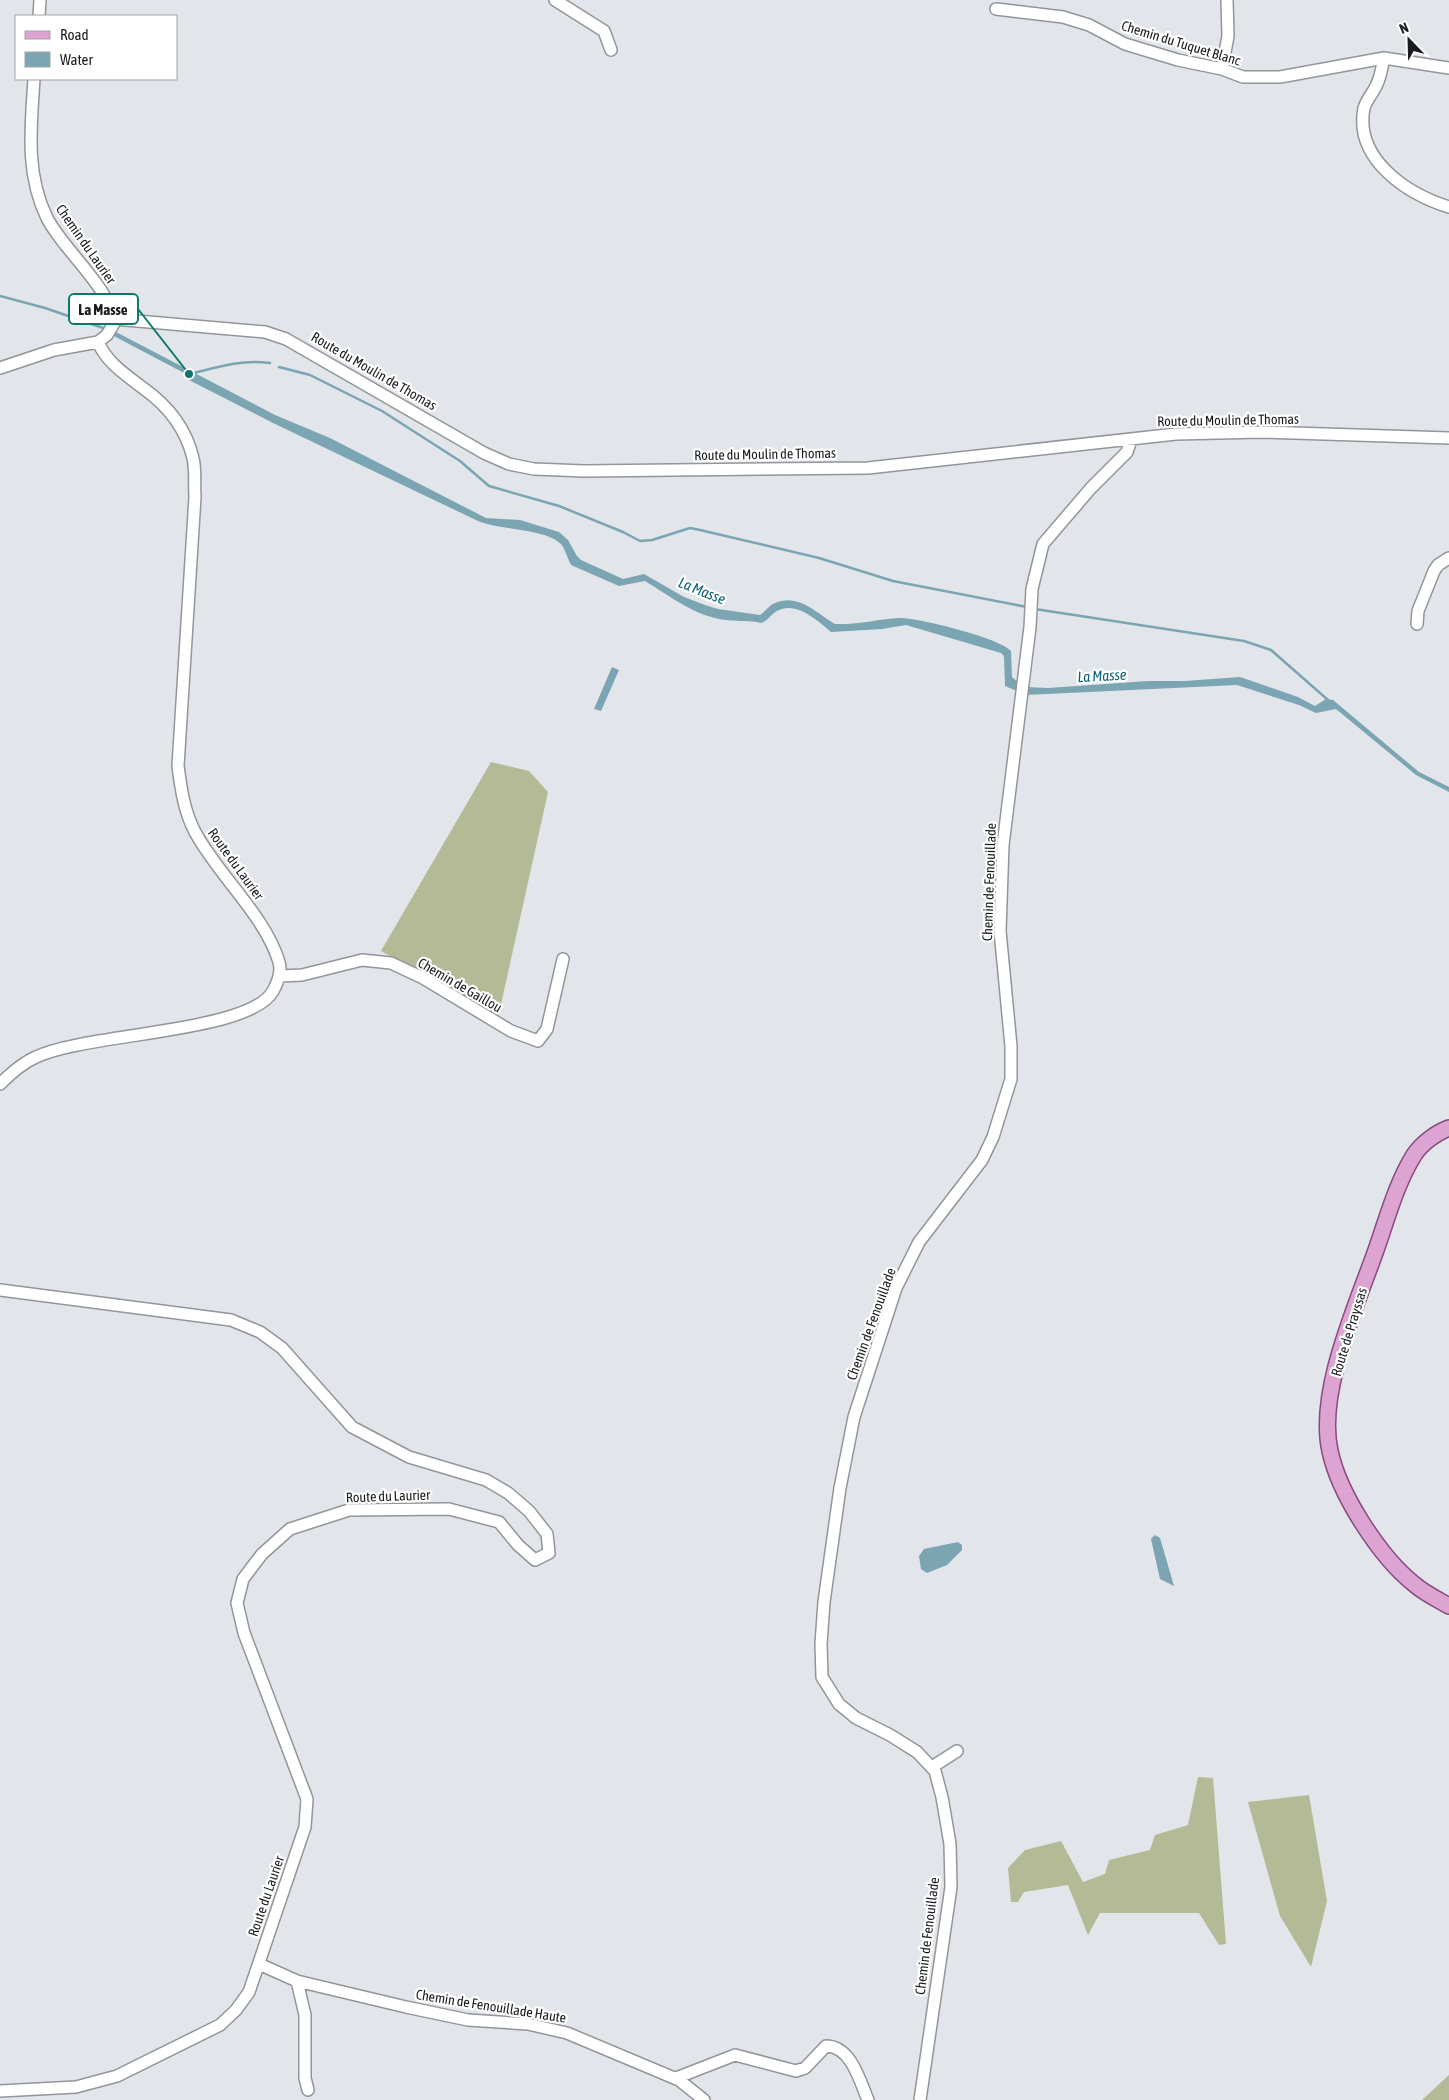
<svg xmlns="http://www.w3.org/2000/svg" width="1449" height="2100" viewBox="0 0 1449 2100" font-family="'Asap Condensed',sans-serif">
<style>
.forest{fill:#b5ba96}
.water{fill:#7ba5b2}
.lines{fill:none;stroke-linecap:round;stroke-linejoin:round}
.stream{stroke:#7ba5b2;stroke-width:2.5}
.minor-casing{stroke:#929599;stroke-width:14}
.major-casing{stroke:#884b80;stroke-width:18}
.minor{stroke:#fff;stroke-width:11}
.major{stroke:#dca3d3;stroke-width:15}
.labels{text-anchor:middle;stroke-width:4.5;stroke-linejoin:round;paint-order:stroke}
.street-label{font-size:14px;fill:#1a1b1d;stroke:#fff}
.water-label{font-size:15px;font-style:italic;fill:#0a6175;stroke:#fff}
.leader{fill:none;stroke:#0f766e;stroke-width:2}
.callout-dot{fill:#0f766e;stroke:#fff;stroke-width:2}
.callout{fill:#fff;stroke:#0f766e;stroke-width:2}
.callout-label{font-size:15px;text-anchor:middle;font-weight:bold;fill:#1a1b1d}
</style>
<rect width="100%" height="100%" fill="#e2e5ea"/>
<path class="forest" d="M491,762l38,9 19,21 -50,226 -117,-67z
M1198,1777l15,1 13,166 -7,1 -20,-32h-99l-12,22 -20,-50 -44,7 -6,10h-7l-3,-34 17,-18 36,-9 22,41 22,-8 4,-14 41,-10 5,-15 33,-10z
M1309,1795l18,106 -16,66 -31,-51 -32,-114z
M1449,2075v25h-27z"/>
<path class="water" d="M114,331l161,84 55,23 156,80 34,2 39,12 9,8 9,16 4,4 42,19 21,-5 40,23 21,8 13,4 42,6c5,-3 9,-10 15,-12 24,-10 42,11 60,21 22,1 44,-5 65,-6 19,0 100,20 111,33l1,26 7,6 -2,8 -12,-5 -1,-30 -3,-3 -95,-28 -24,4 -51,3c-13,-11 -35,-32 -54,-21 -6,3 -9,10 -16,12 -12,-3 -22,-1 -35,-3 -30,-3 -56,-24 -81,-39l-26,5 -48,-21c-3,-6 -6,-16 -10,-21 -16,-16 -63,-14 -83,-23l-205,-98 -88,-45 1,-4 -74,-39z
M612,667l7,3 -18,41 -7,-2z
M1240,677l58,20 17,9 11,-7 7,1 86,72 30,15v5l-33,-17 -80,-66 -20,4 -17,-8 -62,-20 -212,10 1,-8 22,1 100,-7h37z
M1155,1535l5,3 14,48 -14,-7 -9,-40z
M958,1542l4,3v5l-15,15 -20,8 -6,-4 -2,-13 5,-7z"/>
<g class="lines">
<path class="stream" d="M0,296l45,12 61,21
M279,367l31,8 72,36 78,50 29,25 70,20 64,26 17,9 12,-1 38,-12 10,2 119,28 74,23 134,26
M190,374c27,-7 52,-15 80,-11
M1035,609l209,32 27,9 57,50"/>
<g class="minor-casing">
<path id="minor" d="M555,0l49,31 7,19
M996,9l67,8 26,8 36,19 53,16 44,9 21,8h37l104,-19 65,10
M39,16l1,-16
M1384,58c-2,8 -3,18 -7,26 -3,8 -11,16 -13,24 -10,51 43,86 85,99
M1222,69l6,-33 -1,-36
M114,319l151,13 21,7 198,114 25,11 25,5 50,2 284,-3 308,-34 85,-2 188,6
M0,368l54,-18 44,-8 9,-7 7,-12c-2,-34 -51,-73 -67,-105 -22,-45 -16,-91 -13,-139
M1417,624l1,-13 16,-40 4,-6 11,-7
M280,976l22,-1 60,-15 29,3 32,15 88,53 27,10 9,-12 16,-70
M0,1084c10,-10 22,-21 36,-27 49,-24 214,-24 237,-66 5,-9 9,-19 6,-29 -13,-45 -61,-87 -84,-130 -11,-21 -14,-43 -17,-66l17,-269c-1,-12 1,-27 -2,-39 -7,-29 -26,-53 -50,-70 -18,-14 -36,-25 -45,-46
M0,1290l231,30 29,12 22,16 70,79 57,30 77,23 22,13 21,18 18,23 2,19 -14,7 -17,-15 -19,-23 -50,-13 -100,1 -59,19 -28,25 -19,25 -6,24 7,30 63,166 -2,28 -56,165 -13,18 -16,15 -103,51 -41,11 -76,4
M932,1767l25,-16
M259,1964l38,17 109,26 62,13 60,4 39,9 112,47 25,20
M297,1981l8,34v63l3,12
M676,2078l59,-23 61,16 9,-3 21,-22c25,0 34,35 42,54
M920,2100l31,-213 -1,-43 -8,-47 -7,-26 -18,-19 -27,-17 -34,-17 -17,-14 -17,-27 -1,-33 3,-42 16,-114 14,-71 42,-129 23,-46 63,-82 11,-23 18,-58v-33l-11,-115 3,-86 27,-218 2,-38 11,-45 48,-56 36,-36 4,-12"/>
</g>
<g class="major-casing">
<path id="major" d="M1449,1128c-13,5 -27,15 -35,27 -18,29 -27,64 -38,95 -20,57 -59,142 -46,201 9,43 50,106 84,133 10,9 23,15 35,22"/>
</g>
<use href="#minor" class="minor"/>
<use href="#major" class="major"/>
</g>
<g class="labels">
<g class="street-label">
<text transform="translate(1181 43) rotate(17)" y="5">Chemin du Tuquet Blanc</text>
<text transform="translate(86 244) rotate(55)" y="5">Chemin du Laurier</text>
<text transform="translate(374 371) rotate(30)" y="5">Route du Moulin de Thomas</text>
<text transform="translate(1228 420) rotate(-1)" y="5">Route du Moulin de Thomas</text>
<text transform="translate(765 454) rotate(-1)" y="5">Route du Moulin de Thomas</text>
<text transform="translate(236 864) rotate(54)" y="5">Route du Laurier</text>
<text transform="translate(989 882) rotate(-88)" y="5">Chemin de Fenouillade</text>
<text transform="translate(460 985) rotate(30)" y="5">Chemin de Gaillou</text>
<text transform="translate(871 1324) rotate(-70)" y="5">Chemin de Fenouillade</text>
<text transform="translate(1349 1332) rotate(-73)" y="5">Route de Prayssas</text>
<text transform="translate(388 1496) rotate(-2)" y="5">Route du Laurier</text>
<text transform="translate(266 1896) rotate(-71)" y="5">Route du Laurier</text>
<text transform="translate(927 1936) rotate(-83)" y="5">Chemin de Fenouillade</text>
<text transform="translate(491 2006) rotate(9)" y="5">Chemin de Fenouillade Haute</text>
</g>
<g class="water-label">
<text transform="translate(702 591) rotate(22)" y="5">La Masse</text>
<text transform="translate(1102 676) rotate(-3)" y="5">La Masse</text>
</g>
</g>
<path class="leader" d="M189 374L138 309"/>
<circle class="callout-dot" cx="189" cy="374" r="5"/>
<rect class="callout" x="69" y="294" width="69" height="30" rx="5"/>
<g class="callout-label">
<text x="103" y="315">La Masse</text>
</g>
<rect x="15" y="15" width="162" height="65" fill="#ffffff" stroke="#a3a4a5"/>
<rect x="25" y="31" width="25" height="8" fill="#dca3d3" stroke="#a3a4a5"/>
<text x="60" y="40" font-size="15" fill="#1a1b1d">Road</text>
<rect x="25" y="52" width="25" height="15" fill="#7ba5b2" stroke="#a3a4a5"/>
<text x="60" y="65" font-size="15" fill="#1a1b1d">Water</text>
<g transform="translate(1409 40) rotate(337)" stroke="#ffffff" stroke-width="4" paint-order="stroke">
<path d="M0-4L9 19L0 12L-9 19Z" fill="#1a1b1d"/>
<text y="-8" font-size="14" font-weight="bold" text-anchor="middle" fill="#1a1b1d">N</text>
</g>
</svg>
